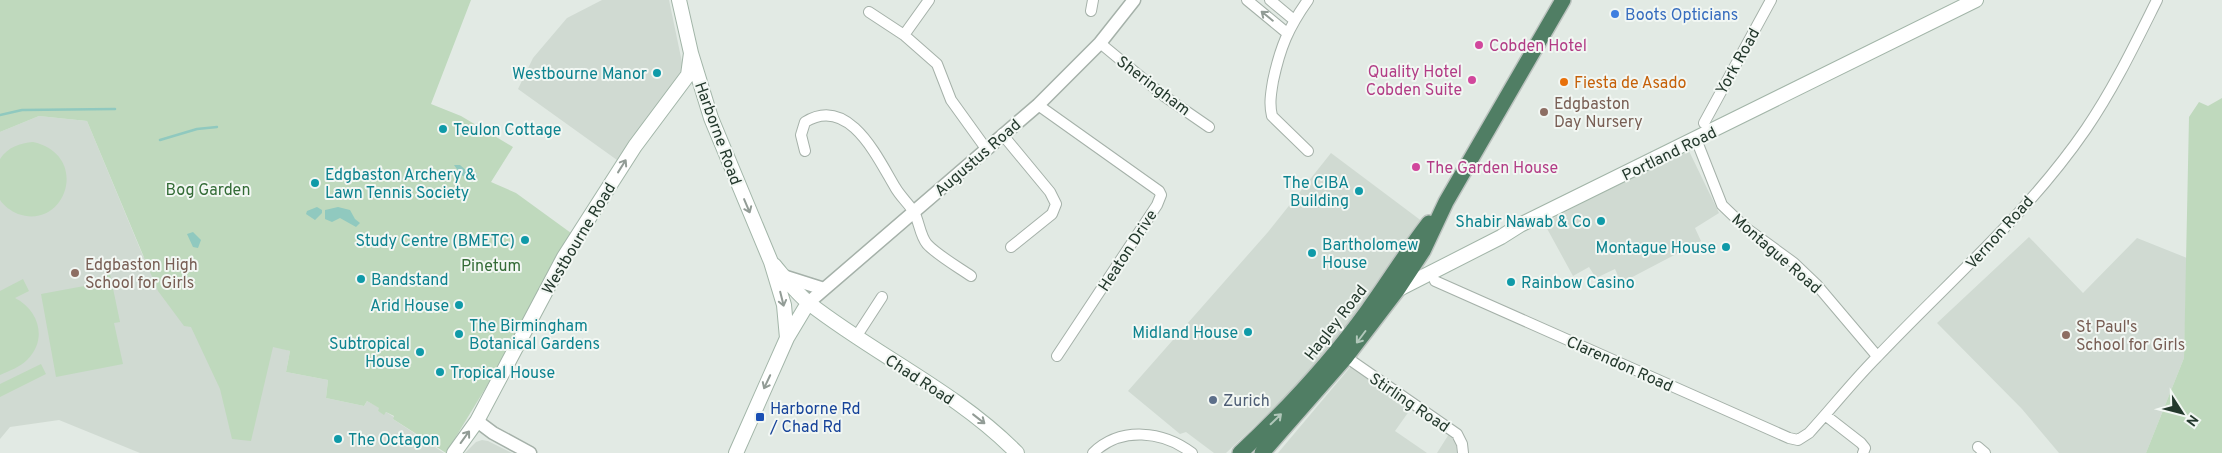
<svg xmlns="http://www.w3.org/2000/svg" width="2222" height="453" viewBox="0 0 2222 453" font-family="Overpass,sans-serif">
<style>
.built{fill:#d0dad2}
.green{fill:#bfd9bd}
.water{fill:#90c9bf}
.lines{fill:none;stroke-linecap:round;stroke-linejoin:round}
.stream{stroke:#90c9bf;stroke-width:2.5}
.minor-casing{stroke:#a5b1a9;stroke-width:12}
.tertiary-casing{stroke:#a5b1a9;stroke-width:15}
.secondary-casing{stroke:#a2b5a8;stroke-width:16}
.trunk-casing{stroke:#bdc4c0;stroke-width:18}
.minor{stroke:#fff;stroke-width:10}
.tertiary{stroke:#fff;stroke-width:12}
.secondary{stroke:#fff;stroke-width:14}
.trunk{stroke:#507e64;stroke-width:15}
.oneway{stroke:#929c96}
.oneway2{stroke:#b1c7ba}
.shop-dot{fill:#3f7fe0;stroke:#f2f7f3;stroke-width:2}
.hotel-dot{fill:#d1479c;stroke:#f2f7f3;stroke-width:2}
.culture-dot{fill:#0f9aa8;stroke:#f2f7f3;stroke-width:2}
.food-dot{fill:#e8710a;stroke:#f2f7f3;stroke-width:2}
.education-dot{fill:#8d6e63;stroke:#f2f7f3;stroke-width:2}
.service-dot{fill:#5c6f8a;stroke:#f2f7f3;stroke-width:2}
.transit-dot{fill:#1a4fb4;stroke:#f2f7f3;stroke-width:2}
.labels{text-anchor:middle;stroke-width:4;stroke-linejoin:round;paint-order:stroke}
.shop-label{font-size:16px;fill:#366cbe;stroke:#f2f7f3;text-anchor:start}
.hotel-label{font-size:16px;fill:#b23c85;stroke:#f2f7f3;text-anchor:start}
.street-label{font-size:16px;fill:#24392d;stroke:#f2f7f3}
.culture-label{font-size:16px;fill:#0d838f;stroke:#f2f7f3;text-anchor:end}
.food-label{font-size:16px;fill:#c56008;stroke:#f2f7f3;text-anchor:start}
.education-label{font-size:16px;fill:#785e54;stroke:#f2f7f3;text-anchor:start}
.park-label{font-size:16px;fill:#336b36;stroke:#f2f7f3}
.service-label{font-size:16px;fill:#4e5e75;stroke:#f2f7f3;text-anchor:start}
.transit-label{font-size:16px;fill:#164399;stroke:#f2f7f3;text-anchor:start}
</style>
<rect width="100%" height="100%" fill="#e2eae4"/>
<path class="built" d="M602,0h67l14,67 -12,22 -54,71 -99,-71 15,-31 34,-40z
M39,116l48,5 56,135 76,73 71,22 -4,21 42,8 -2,18 38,8 3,-5 13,7 -2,3 6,3 2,-2 8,5 -1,2 51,34h-304l-81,-33 -49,7 -10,12v-307z
M1689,151l30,62 -24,15 6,13 -80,42 -6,-14 -19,9 -7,-11 -16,9 -29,-53 49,-26z
M1331,153l92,69 -94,131 -40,41 -63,59h-12l-28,-21 -6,2 -52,-43 140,-159z
M2029,237l54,56 54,-55 50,20 -3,100 -38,95h-87l-37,-44 -85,-86z
M1352,365l60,42 -17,24 32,22h-149z
M1449,434l6,4 2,15h-20z
M482,440l6,1 24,12h-47l11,-11z"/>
<path class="green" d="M0,0h471l-40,104 30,12 52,31 -22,35 25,11 55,40 -83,151 -42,69 -53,-34 1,-3 -8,-4 -2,3 -6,-4 1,-3 -12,-7 -3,5 -38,-8 2,-18 -42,-8 4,-21 -17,-4 -22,94 -19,-2 -12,-50 -29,-62 -7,-1 -26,-35 -71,-170 -48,-5 -39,16z
M2222,98v355h-76l38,-95 5,-241 10,-15 9,4z
M33,142c58,13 33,89 -15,72 -7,-3 -14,-8 -18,-14v-41c8,-12 20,-16 33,-17z
M110,274l10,48 -6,1 9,41 -67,13 -15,-83 65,-12 -1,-7z
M23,279l6,12 -14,7c24,12 33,42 12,62 -7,7 -18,11 -27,15v-84z
M41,364l5,10 -46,23v-13z"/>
<path class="water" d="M454,165h6l8,7 9,1v3l-5,4 -11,-5z
M317,207l5,3v3l-7,7 -9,-6 1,-3z
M338,207l12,3 5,9 5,4 -4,4 -16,-9 -8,4 -7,-3v-9z
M193,232l8,8 -3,8 -5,-1 -6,-13z"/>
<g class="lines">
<path class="stream" d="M0,115l22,-5 93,-1
M160,140l37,-11 20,-2"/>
<g class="minor-casing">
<path id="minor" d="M929,0l-25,35 33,29 14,36 36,50
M1247,0l40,33
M1270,0l24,20
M1091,11l2,-11
M869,12l35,23
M1100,43l64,53 45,31
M1038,105l121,86 2,4 -4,10 -100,151
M1704,123l67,-123
M1002,134l48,58 6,12 -4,10 -41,33
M1696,139l26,66 24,23 48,35 22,21 61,72
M805,151l-4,-16 4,-13c44,-27 72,35 90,65 5,9 13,16 19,25 5,9 6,24 13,32 10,11 31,23 44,32
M1308,151l-36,-35c-3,-12 -1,-23 1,-35 7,-33 15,-53 35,-81
M1435,281l354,157 9,2 11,-7c23,-25 44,-52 68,-76 71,-75 150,-142 209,-228 28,-41 49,-85 71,-129
M856,337l26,-40
M1346,357l111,77 5,10 1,9
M1825,415l36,28 4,5 -2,5
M1978,447l7,6
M1093,453c28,-27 70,-22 99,0"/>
</g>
<g class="tertiary-casing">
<path id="tertiary" d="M783,276l41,13
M808,303l230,-198 62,-62 34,-43
M477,421l16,12 37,20"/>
</g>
<g class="secondary-casing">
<path id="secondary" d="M679,0l12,53 20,65 60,144 13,43 3,33
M774,265c11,13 22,28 36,39 67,52 147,88 207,149
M1395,291l106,-54 19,-12 456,-225
M454,453l23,-32 87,-164 71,-111 53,-71 3,-22
M736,453l51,-115 21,-35"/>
</g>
<g class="trunk-casing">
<path id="trunk" d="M1240,453c47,-44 90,-90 128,-143 21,-29 39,-59 61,-87
M1262,453l84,-96 52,-68 25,-38 23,-49 117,-202"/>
</g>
<use href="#minor" class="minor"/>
<use href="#tertiary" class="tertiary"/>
<use href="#secondary" class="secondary"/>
<use href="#trunk" class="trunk"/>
</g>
<defs><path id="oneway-shaft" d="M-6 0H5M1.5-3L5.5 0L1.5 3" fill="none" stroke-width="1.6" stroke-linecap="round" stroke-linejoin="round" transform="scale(1.25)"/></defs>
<g class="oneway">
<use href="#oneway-shaft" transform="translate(1267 16) rotate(-141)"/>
<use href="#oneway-shaft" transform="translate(622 166) rotate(-58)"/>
<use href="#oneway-shaft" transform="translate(747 206) rotate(67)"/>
<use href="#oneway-shaft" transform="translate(782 299) rotate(76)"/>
<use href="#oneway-shaft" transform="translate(767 382) rotate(115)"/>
<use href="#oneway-shaft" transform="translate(979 419) rotate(38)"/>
<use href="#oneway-shaft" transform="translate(465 437) rotate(-54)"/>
</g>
<g class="oneway2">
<use href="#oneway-shaft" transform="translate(1361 337) rotate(127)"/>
<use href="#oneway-shaft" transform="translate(1276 419) rotate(-44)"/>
</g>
<circle class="shop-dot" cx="1615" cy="14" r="5"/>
<g class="hotel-dot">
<circle cx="1479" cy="45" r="5"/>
<circle cx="1472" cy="80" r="5"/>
<circle cx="1416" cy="167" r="5"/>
</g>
<g class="culture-dot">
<circle cx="657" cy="73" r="5"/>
<circle cx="443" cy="129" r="5"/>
<circle cx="315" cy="183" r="5"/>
<circle cx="1359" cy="191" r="5"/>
<circle cx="1601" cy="221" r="5"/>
<circle cx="525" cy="240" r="5"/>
<circle cx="1726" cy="247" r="5"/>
<circle cx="1312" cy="253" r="5"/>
<circle cx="361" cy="279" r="5"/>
<circle cx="1511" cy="282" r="5"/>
<circle cx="459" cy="305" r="5"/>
<circle cx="1248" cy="332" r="5"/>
<circle cx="459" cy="334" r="5"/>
<circle cx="420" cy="352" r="5"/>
<circle cx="440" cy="372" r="5"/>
<circle cx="338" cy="439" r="5"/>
</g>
<circle class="food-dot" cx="1564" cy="82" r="5"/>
<g class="education-dot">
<circle cx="1544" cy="112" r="5"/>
<circle cx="75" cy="273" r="5"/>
<circle cx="2066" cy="335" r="5"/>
</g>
<circle class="service-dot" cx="1213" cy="400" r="5"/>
<rect class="transit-dot" x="755" y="412" width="10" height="10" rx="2.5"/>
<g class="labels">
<g class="shop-label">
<text x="1625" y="20">Boots Opticians</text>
</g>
<g class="hotel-label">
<text x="1489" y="51">Cobden Hotel</text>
<text x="1462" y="77" text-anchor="end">Quality Hotel<tspan x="1462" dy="18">Cobden Suite</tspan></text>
<text x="1426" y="173">The Garden House</text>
</g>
<g class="street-label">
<text transform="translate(1737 61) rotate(-61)" y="6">York Road</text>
<text transform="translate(1154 85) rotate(37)" y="6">Sheringham</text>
<text transform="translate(719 133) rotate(70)" y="6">Harborne Road</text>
<text transform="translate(1669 153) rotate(-26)" y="6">Portland Road</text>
<text transform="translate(977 157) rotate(-41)" y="6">Augustus Road</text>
<text transform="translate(1999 232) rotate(-48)" y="6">Vernon Road</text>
<text transform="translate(578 238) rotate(-59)" y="6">Westbourne Road</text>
<text transform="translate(1127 250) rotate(-57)" y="6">Heaton Drive</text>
<text transform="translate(1777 253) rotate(41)" y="6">Montague Road</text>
<text transform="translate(1335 322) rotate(-52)" y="6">Hagley Road</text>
<text transform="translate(1620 363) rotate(24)" y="6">Clarendon Road</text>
<text transform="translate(920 379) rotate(33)" y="6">Chad Road</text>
<text transform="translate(1410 402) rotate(34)" y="6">Stirling Road</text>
</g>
<g class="culture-label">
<text x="647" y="79">Westbourne Manor</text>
<text x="453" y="135" text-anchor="start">Teulon Cottage</text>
<text x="325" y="180" text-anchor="start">Edgbaston Archery &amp;<tspan x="325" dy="18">Lawn Tennis Society</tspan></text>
<text x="1349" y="188">The CIBA<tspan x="1349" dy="18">Building</tspan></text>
<text x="1591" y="227">Shabir Nawab &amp; Co</text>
<text x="515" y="246">Study Centre (BMETC)</text>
<text x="1322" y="250" text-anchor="start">Bartholomew<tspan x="1322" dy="18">House</tspan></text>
<text x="1716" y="253">Montague House</text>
<text x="371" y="285" text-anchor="start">Bandstand</text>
<text x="1521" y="288" text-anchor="start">Rainbow Casino</text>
<text x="449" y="311">Arid House</text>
<text x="469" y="331" text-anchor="start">The Birmingham<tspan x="469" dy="18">Botanical Gardens</tspan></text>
<text x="1238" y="338">Midland House</text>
<text x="410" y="349">Subtropical<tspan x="410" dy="18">House</tspan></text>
<text x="450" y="378" text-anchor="start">Tropical House</text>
<text x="348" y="445" text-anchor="start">The Octagon</text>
</g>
<g class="food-label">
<text x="1574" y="88">Fiesta de Asado</text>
</g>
<g class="education-label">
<text x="1554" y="109">Edgbaston<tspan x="1554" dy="18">Day Nursery</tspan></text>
<text x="85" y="270">Edgbaston High<tspan x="85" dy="18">School for Girls</tspan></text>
<text x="2076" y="332">St Paul's<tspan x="2076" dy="18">School for Girls</tspan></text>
</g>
<g class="park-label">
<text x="208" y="195">Bog Garden</text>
<text x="491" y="271">Pinetum</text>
</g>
<g class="service-label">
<text x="1223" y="406">Zurich</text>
</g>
<g class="transit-label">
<text x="770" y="414">Harborne Rd<tspan x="770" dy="18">/ Chad Rd</tspan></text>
</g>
</g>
<g transform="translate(2182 413) rotate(126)" stroke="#f2f7f3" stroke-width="4" paint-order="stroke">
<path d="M0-4L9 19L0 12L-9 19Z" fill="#24392d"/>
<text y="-8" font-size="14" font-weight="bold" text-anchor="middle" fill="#24392d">N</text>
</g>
</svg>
